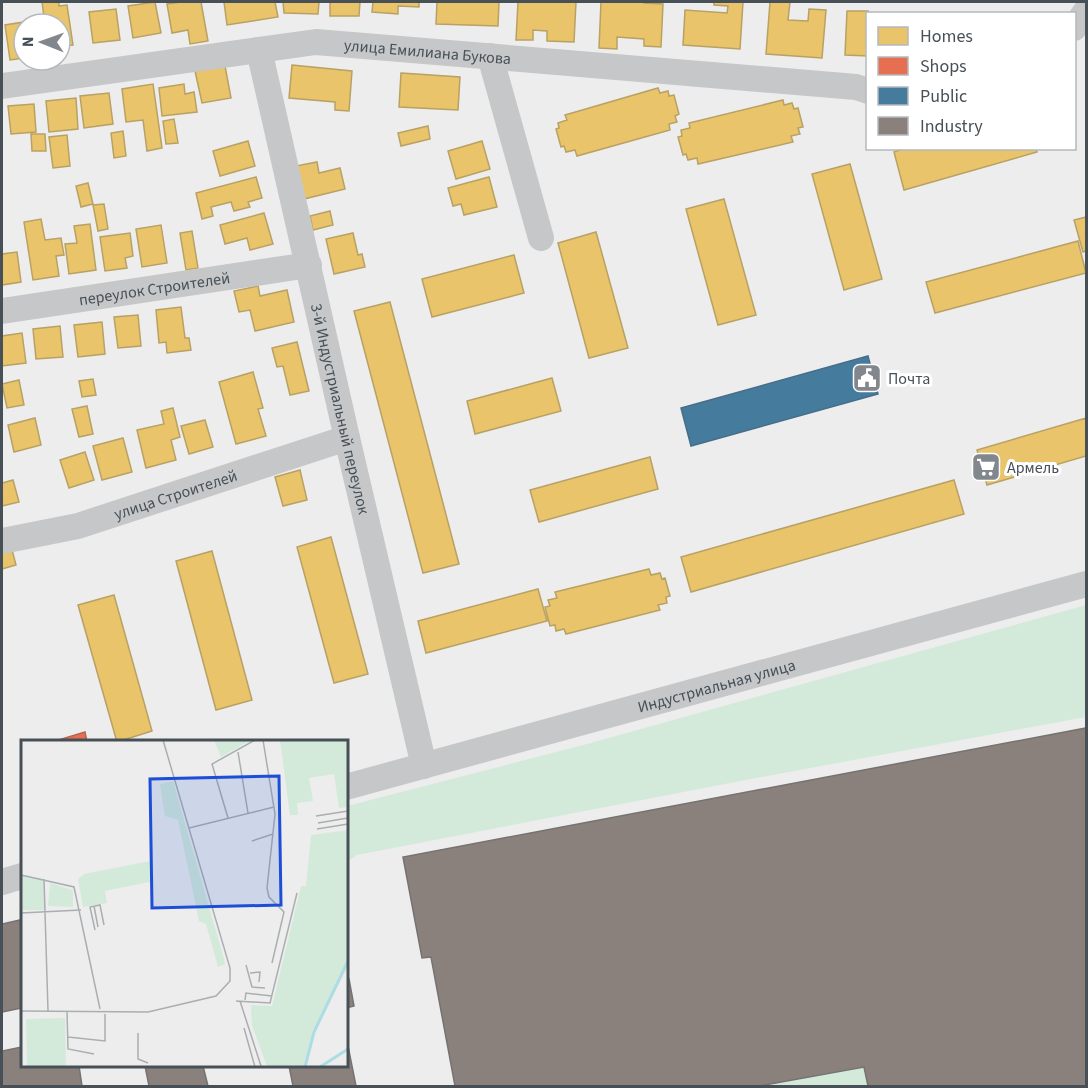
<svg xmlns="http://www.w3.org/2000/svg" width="1088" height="1088" viewBox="0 0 1088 1088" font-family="'Source Sans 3',sans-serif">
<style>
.green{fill:#d3eada}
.homes{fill:#e9c46a;stroke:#b8a164;stroke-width:1.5}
.shops{fill:#e76f51;stroke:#b76653;stroke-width:1.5}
.public{fill:#457b9d;stroke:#466e88;stroke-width:1.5}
.industry{fill:#8a817c;stroke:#767271;stroke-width:1.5}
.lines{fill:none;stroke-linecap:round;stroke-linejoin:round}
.minor{stroke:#c5c7c8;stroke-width:26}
.labels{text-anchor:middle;stroke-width:6;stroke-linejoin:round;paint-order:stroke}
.street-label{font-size:16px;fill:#475057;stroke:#fff}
.poi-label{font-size:16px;fill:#475057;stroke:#fff;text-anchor:start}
.inset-river{fill:none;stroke:#acdde4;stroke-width:3}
.inset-road{fill:none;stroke:#abaeb1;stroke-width:1.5}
.view{fill:#1d4ed8;fill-opacity:0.15;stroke:#1d4ed8;stroke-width:3}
.inset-edge{fill:none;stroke:#475057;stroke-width:3}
</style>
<rect width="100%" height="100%" fill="#ededed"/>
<path class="green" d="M1086,605v112l-335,62 -394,76 -10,7v-56l240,-62z
M864,1067l4,19h-109z"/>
<path class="homes" d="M42,2h17v4l8,-1 6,40 -13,1v-22h-15z
M155,2l6,31 -28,5 -5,-32z
M181,2h20l7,39 -18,3 -2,-14 -16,3 -5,-29z
M224,2h51l3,15 -51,8z
M283,2h36l-1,12 -34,-1z
M330,2h30l-1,14h-29z
M373,2h46v5l-21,-1v8l-26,-2z
M437,2h62l-1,24 -62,-2z
M518,2h58l-2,40 -27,-1v-10l-14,-1v10h-17z
M601,2h43v1l19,1 -2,43 -17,-1v-7l-27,-2v12l-18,-1z
M714,2h29l-3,47 -57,-4 2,-35 42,3 1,-7 -14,-1z
M770,2h20l-2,18 20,1 1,-12 17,1 -4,48 -56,-4z
M116,9l4,31 -27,3 -4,-31z
M847,11h21v45l-23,-1z
M37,20v4h-13v34l-14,2 -5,-35z
M292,65l60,6 -3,40 -14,-1v-8l-46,-4z
M225,66l6,32 -29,5 -7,-32z
M401,73l59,4 -2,33 -59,-3z
M153,84l9,64 -15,3 -4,-31 -17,2 -4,-33z
M184,84l1,10 9,-2 3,20 -35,4 -3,-28z
M658,88l2,5 8,-2 1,5 5,-1 5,19 -4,2 2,6 -8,2 1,6 -93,26 -2,-6 -9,2 -2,-6 -3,1 -5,-18 3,-1 -1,-5 9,-3 -2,-5z
M109,93l4,31 -29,4 -4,-32z
M76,98l2,31 -29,3 -3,-31z
M783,100l1,5 8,-2 2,6 4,-1 5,19 -5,1 2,6 -9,2 2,6 -95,22 -1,-6 -9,2 -2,-6 -3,1 -5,-18 4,-1 -1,-6 9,-2 -1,-5z
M34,104l2,28 -25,2 -3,-28z
M174,119l4,24 -12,1 -3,-23z
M428,126l2,13 -29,7 -3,-13z
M123,131l3,25 -12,2 -3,-25z
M31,134h14l1,17h-14z
M67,135l3,31 -17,2 -4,-31z
M248,141l7,25 -35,10 -7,-25z
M482,141l8,28 -34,10 -8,-28z
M905,148h131l1,4 -133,38 -10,-38z
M317,162l2,11 21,-5 5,21 -41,10 -8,-33z
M850,164l32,115 -38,11 -32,-116z
M256,177l6,21 -14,4 2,5 -16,4 -3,-9 -20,5 2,9 -11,3 -6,-26z
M489,177l8,30 -33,8 -3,-11 -8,2 -5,-18z
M88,183l5,21 -12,3 -5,-21z
M724,199l32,116 -38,10 -32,-116z
M104,204l4,25 -10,2 -5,-26z
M330,211l3,14 -20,5 -3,-14z
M264,213l9,31 -23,6 -3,-12 -22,6 -5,-19z
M1086,217v34l-3,1 -9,-32z
M41,219l4,21 16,-2 3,17 -8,1 3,20 -26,4 -9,-58z
M90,224l6,46 -27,4 -4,-30 12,-1 -3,-17z
M161,225l6,38 -25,4 -6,-38z
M192,231l6,37 -12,2 -6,-37z
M596,232l32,116 -39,10 -31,-115z
M130,233l3,23 -8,2 2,10 -22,3 -5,-34z
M353,233l5,22 4,-1 3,13 -31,7 -8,-35z
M1078,241l8,32 -151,40 -9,-31z
M17,252l4,30 -19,3v-31z
M514,255l10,38 -92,24 -10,-38z
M258,286l2,10 27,-6 7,32 -39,9 -5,-21 -11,2 -5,-21z
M390,302l69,262 -36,9 -69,-262z
M181,307l4,31h4l2,12 -24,3 -1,-11 -7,1 -3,-33z
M138,315l3,31 -23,2 -4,-31z
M102,322l3,32 -27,3 -4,-32z
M60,326l3,31 -27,2 -3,-30z
M22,333l4,30 -24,3v-30z
M297,342l12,49 -19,4 -7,-29 -6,1 -5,-19z
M253,372l10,36 -5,1 8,27 -30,8 -17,-62z
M552,378l9,33 -86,23 -8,-33z
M93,379l3,16 -14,2 -3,-16z
M19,380l5,25 -17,3 -5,-24z
M87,406l6,28 -14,3 -7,-28z
M173,408l7,29 -9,3 5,20 -30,8 -9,-38 27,-6 -3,-13z
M35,418l6,27 -27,7 -6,-27z
M1086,418v38l-99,29 -10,-35z
M205,420l8,27 -24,7 -8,-28z
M123,438l9,34 -30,8 -9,-34z
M85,452l9,28 -25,8 -9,-28z
M650,457l8,32 -119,33 -9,-32z
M300,470l7,30 -24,6 -8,-29z
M13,480l6,22 -17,4v-23z
M954,480l10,34 -273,78 -10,-35z
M331,537l37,137 -34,9 -37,-136z
M11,546l5,19 -14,4v-20z
M212,551l40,149 -36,10 -40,-149z
M649,569l2,6 9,-2 2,6 3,-1 5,18 -4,1 1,6 -9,2 2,5 -94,24 -2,-5 -8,2 -1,-6 -5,1 -5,-19 5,-1 -2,-6 9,-2 -2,-6z
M538,589l9,32 -121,32 -8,-32z
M114,595l38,136 -35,11 -39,-137z"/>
<path class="shops" d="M85,732l2,10h-35z"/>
<path class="public" d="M868,356l10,38 -187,52 -10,-38z"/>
<path class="industry" d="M1086,728v358h-218l-4,-19 -105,19h-304l-24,-129 -9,1 -19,-101z
M20,920l2,14v74l-20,4v-88z
M346,979h3l5,27 -8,2z
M346,1036l10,50h-63l-4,-20h57z
M22,1047v19h57l3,20h-80v-35z
M145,1066h58l5,20h-59z"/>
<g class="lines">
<g class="minor">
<path d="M1074,28l12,-17"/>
<path id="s1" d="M259,50l88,388 77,328"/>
<path d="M490,56l51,182"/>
<path id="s2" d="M2,86l314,-44 540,45 12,4"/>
<path id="s3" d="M2,311l307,-46"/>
<path id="s4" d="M2,541l76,-15 269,-88"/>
<path id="s5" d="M346,787l740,-203"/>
<path d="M2,882l20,-6"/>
</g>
</g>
<defs>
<g id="civic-square" transform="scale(1.5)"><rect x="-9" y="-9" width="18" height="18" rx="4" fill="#81878c" stroke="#fff"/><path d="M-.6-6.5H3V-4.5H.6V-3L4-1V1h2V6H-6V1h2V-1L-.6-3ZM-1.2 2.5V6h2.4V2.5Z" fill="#fff"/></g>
<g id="supermarket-square" transform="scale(1.5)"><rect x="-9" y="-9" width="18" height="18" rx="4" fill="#81878c" stroke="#fff"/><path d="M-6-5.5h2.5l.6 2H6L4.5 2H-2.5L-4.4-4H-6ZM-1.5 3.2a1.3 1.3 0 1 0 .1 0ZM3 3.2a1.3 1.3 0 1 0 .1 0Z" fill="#fff"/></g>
</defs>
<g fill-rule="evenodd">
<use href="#civic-square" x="867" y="378"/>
<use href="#supermarket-square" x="986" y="467"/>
</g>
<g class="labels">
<g class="street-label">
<text dy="6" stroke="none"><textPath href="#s2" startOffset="429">улица Емилиана Букова</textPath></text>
<text dy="6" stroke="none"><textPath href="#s3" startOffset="154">переулок Строителей</textPath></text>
<text dy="6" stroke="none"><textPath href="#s1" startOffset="368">3-й Индустриальный переулок</textPath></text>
<text dy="6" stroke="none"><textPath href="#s4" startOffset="180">улица Строителей</textPath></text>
<text dy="6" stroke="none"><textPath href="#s5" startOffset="384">Индустриальная улица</textPath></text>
</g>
<g class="poi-label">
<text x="888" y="384">Почта</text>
<text x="1007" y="473">Армель</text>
</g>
</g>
<g transform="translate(21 740)">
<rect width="327" height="327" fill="#ededed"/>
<path d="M193,0h37l-30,17zM259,0h68v67l-9,1 -5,-34 -25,4 4,23 -16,2 1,12h-8zM152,41l51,178 1,5 -7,3 -12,-43 -7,-3 -21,-101 -13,-4 -2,-11 -3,-21zM327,90v135l-32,65 -10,37h-39l-15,-42 -1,-20 21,1 29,-120h5l5,-51zM129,121l4,20 -49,10 2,12 -24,4 -5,-28 6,-5zM0,135l23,4 2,31h-25zM29,143l23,7v17l-25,-1zM44,278l1,49h-39l-1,-48z" fill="#d3eada"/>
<path class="inset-river" d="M284,327l9,-35 34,-71M299,327l28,-18"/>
<path class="inset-road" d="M242,0l12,74 -8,74 2,9 15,15 -12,51M217,12l10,61M295,76l32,-5M207,78l-16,-54 43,-24M297,83l30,-5M168,88l85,-21M296,89l31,-5M231,101l21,-7M0,135l53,12 26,122M23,139l4,132M73,166l4,21M0,173l60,-3M74,190l-5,-23 10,-2 4,20M225,225l6,22 13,1M229,233l10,-1 -1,10M224,260l1,-7 26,3M215,261l34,2 27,-110M219,261l21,65M0,271l127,1 68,-16 14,-15v-13l-67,-228M46,271l1,38 26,5M223,288l11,39M117,293v26l10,4M47,297l37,4v-27"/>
<path class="view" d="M258,36l2,129 -129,3 -2,-129z"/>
<rect width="327" height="327" class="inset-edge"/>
</g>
<rect width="1088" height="1088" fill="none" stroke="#475057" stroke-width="6"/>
<rect x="866" y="12" width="210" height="138" fill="#ffffff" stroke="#b5b9bc" stroke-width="1.5"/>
<rect x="878" y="27" width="30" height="18" fill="#e9c46a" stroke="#b5b9bc" stroke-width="1.5"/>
<text x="920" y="42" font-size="18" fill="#475057">Homes</text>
<rect x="878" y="57" width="30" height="18" fill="#e76f51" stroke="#b5b9bc" stroke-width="1.5"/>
<text x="920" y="72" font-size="18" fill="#475057">Shops</text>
<rect x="878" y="87" width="30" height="18" fill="#457b9d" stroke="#b5b9bc" stroke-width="1.5"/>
<text x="920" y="102" font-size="18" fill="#475057">Public</text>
<rect x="878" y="117" width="30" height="18" fill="#8a817c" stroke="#b5b9bc" stroke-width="1.5"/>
<text x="920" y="132" font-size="18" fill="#475057">Industry</text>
<g transform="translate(42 42) rotate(271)"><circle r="28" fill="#ffffff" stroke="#b5b9bc" stroke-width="1.5"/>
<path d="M0-4.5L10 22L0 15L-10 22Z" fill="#81878c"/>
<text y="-9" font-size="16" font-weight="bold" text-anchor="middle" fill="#475057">N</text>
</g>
</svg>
